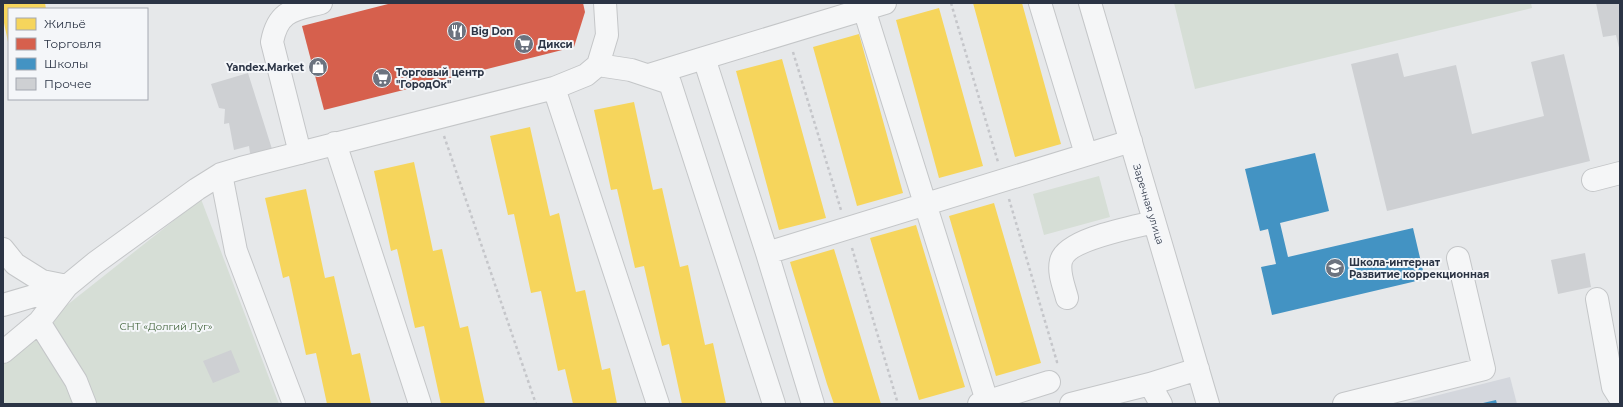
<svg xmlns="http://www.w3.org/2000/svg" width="1623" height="407" viewBox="0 0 1623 407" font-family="Montserrat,sans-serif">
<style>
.built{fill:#d4d7dd}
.green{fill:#d6ded6}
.homes{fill:#f6d55c}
.shops{fill:#d6604d}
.schools{fill:#4393c3}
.building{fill:#ced0d3}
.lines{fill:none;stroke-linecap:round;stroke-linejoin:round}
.minor-casing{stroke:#c4c6c8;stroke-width:24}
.path{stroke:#c5c6ca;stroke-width:2.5;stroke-dasharray:3 3;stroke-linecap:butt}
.minor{stroke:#f5f6f7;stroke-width:22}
.labels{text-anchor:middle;stroke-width:4;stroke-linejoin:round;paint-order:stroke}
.poi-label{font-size:10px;font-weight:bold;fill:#2b3445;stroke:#f4f6f9;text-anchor:start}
.street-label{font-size:10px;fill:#2b3445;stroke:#f4f6f9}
.park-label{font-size:10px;fill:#3f6138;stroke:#f4f6f9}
</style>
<rect width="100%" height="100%" fill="#e6e8ea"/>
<path class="built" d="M1510,377l7,27h-114z"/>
<path class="green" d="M1174,3h357l1,5 -337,81z
M1099,176l11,41 -66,18 -11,-41z
M201,199l78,205h-276v-41l54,-50z"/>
<path class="homes" d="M3,3h42l1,6h-37l-1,33 -5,-24z
M973,3h49l39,141 -46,13z
M939,8l44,158 -44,12 -43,-158z
M859,34l44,159 -46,13 -44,-159z
M782,59l44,159 -47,12 -43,-159z
M634,102l19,88 9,-2 18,79 8,-2 17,80 8,-2 13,61h-44l-13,-60 -7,2 -18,-80 -9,2 -18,-79 -6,1 -17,-80z
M530,127l20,89 9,-3 17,79 9,-2 17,80 8,-2 7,36h-44l-8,-35 -7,2 -17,-80 -10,2 -17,-79 -6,1 -18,-79z
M414,162l19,89 9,-2 18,79 8,-2 17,78h-44l-17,-78 -9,2 -18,-79 -6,2 -17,-80z
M306,189l19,89 9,-2 18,79 8,-2 11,51h-44l-11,-51 -10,2 -17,-79 -6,2 -18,-80z
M994,203l47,160 -45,13 -47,-160z
M916,225l49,162 -46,13 -49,-162z
M834,249l47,155h-47l-7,-20 -37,-122z"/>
<path class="shops" d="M392,3h191l2,9 -11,35 -250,63 -22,-84z"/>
<path class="schools" d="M1315,153l14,58 -49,12 8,34 125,-29 12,51 -153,36 -11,-48 15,-3 -8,-35 -8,2 -15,-62z
M1496,400l1,4h-14v-1z"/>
<path class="building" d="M1596,3h24v49l-4,-17 -13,2z
M1398,53l6,24 52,-12 16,69 72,-18 -13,-54 33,-8 26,107 -203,50 -36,-147z
M248,73l24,76 -10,7 -12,-3 -1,-7 -15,4 -5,-27 -5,1 1,-15 -6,-1 -8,-24z
M1585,253l6,34 -33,7 -7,-34z
M231,350l9,22 -27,11 -10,-22z"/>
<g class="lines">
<g class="minor-casing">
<path id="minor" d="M1040,3l46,151
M1090,3l118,401
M864,9l123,392
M598,65l33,5 39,13 104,321
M649,75l55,-17
M554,88l104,316
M335,143l85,261
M300,153l-28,-111c6,-32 22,-32 49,-39
M221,174l15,77 58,153
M1593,180l27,-7
M3,249l12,15 27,17 25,5
M767,253l364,-112
M1067,298c-3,-12 -9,-25 -6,-37 5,-22 73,-34 93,-39
M1597,299l16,88 7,11
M3,305l61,-18
M39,322l37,59 9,23
M3,352l36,-30 28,-36 28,-23 102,-74 24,-15 20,-6 313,-80 32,-13 12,-10 9,-30 -2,-32
M813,404l-46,-151 -63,-195 181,-55
M979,404l70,-22
M1071,404l79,-20
M1161,404l-11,-20 48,-15
M1344,404l140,-35 -26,-111"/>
</g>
<path class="path" d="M951,3l47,159
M793,52l48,158
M444,136l92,268
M1009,199l48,163h-2
M852,248l46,156"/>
<use href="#minor" class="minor"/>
</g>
<defs>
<g id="restaurant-disc" transform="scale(1)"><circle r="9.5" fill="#6c737f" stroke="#f4f6f9"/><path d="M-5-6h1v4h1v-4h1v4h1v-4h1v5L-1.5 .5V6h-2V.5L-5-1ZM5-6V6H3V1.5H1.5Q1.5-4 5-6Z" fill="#fff"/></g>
<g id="supermarket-disc" transform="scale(1)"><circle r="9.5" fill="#6c737f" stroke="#f4f6f9"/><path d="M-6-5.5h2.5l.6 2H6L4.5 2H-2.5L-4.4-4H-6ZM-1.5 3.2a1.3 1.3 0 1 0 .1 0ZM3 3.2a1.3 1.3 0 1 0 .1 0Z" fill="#fff"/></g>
<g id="shop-disc" transform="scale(1)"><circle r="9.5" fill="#6c737f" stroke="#f4f6f9"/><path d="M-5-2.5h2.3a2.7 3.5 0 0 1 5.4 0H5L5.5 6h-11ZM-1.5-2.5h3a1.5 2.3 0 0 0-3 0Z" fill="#fff"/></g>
<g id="school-disc" transform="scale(1)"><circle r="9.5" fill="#6c737f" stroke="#f4f6f9"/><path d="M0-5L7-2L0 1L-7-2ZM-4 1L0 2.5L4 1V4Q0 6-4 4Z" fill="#fff"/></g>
</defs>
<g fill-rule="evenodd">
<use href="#restaurant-disc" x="457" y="31"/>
<use href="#supermarket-disc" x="524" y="44"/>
<use href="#shop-disc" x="318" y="67"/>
<use href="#supermarket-disc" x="382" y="78"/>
<use href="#school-disc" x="1335" y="268"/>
</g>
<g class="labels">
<g class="poi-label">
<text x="471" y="35">Big Don</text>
<text x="538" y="48">Дикси</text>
<text x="304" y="71" text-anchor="end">Yandex.Market</text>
<text x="396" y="76">Торговый центр<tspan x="396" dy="12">"ГородОк"</tspan></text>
<text x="1349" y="266">Школа-интернат<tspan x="1349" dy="12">Развитие коррекционная</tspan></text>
</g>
<g class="street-label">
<text transform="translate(1149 204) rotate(73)" y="4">Заречная улица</text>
</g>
<g class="park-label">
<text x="166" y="330">СНТ «Долгий Луг»</text>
</g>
</g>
<rect width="1623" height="407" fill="none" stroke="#2b3445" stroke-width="8"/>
<rect x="8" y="8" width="140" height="92" fill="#f4f6f9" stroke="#a4a8b1"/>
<rect x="16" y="18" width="20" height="12" fill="#f6d55c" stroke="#a4a8b1"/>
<text x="44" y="28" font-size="12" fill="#2b3445">Жильё</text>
<rect x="16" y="38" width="20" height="12" fill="#d6604d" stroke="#a4a8b1"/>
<text x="44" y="48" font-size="12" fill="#2b3445">Торговля</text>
<rect x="16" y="58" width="20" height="12" fill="#4393c3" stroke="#a4a8b1"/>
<text x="44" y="68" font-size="12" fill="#2b3445">Школы</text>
<rect x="16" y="78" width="20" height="12" fill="#ced0d3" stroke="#a4a8b1"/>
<text x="44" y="88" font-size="12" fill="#2b3445">Прочее</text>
</svg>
